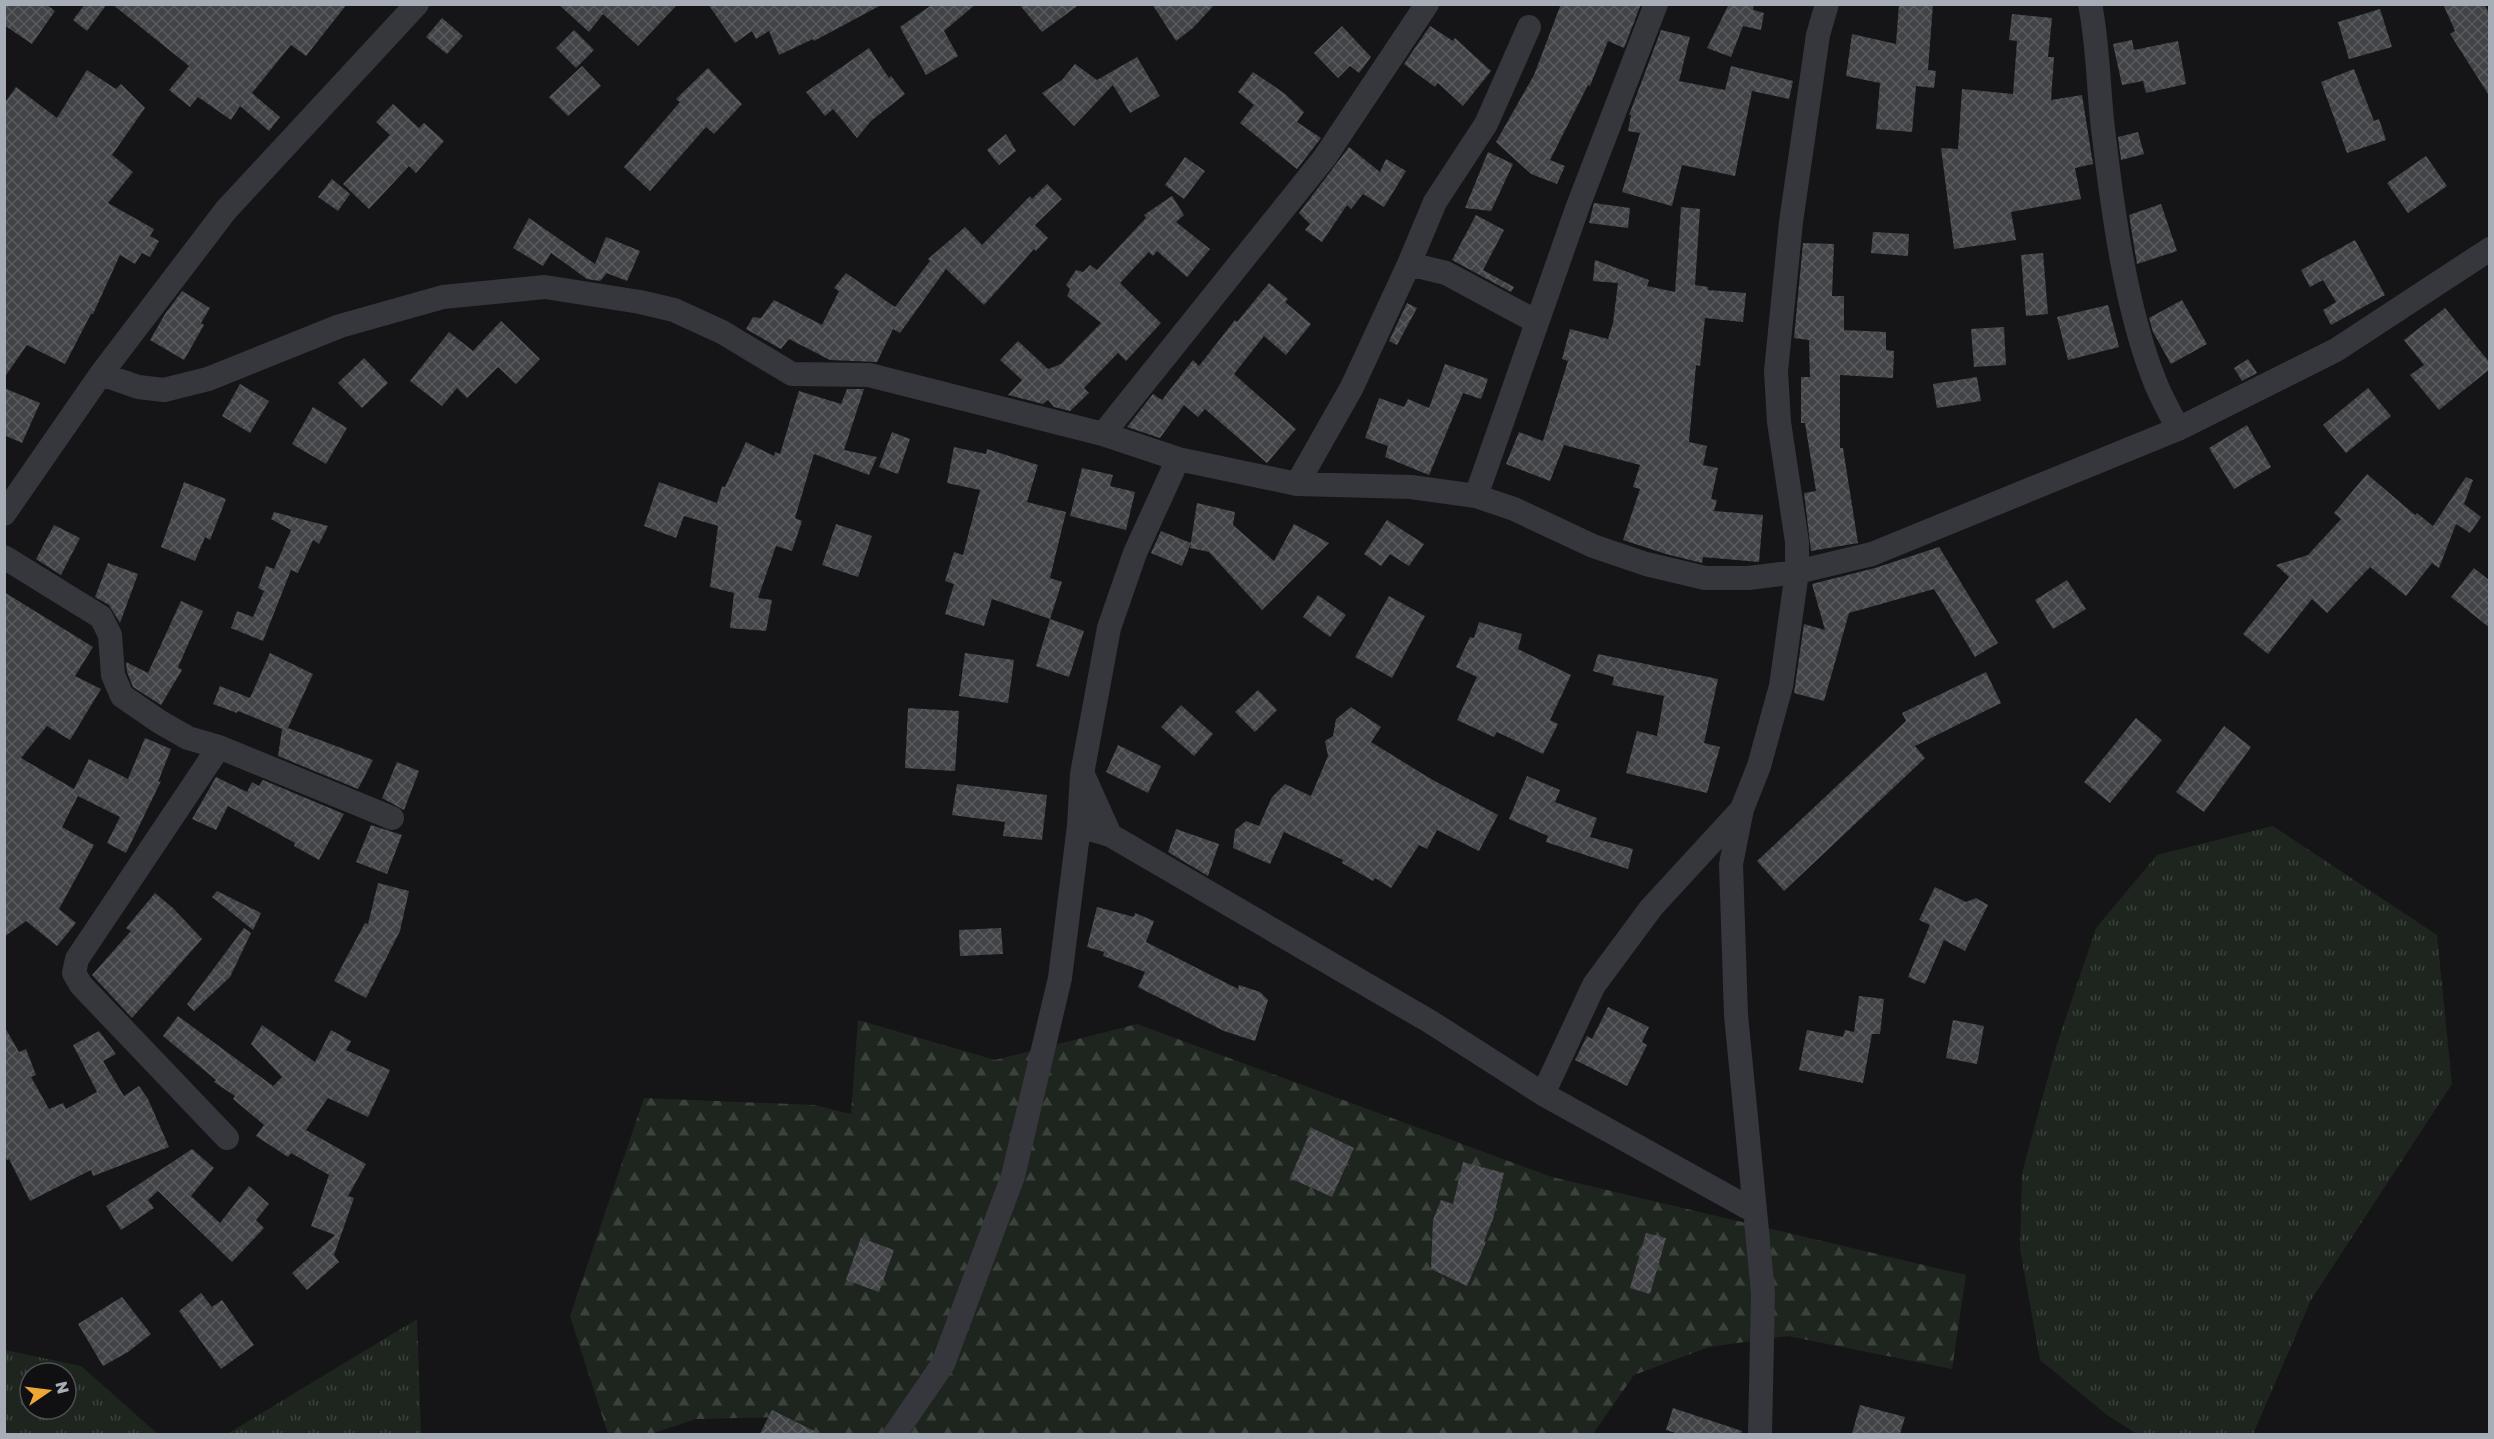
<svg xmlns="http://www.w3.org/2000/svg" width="2494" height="1439" viewBox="0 0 2494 1439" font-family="'Golos Text',sans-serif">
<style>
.grass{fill:url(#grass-tufts);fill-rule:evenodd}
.forest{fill:url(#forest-firs)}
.building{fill:url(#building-cross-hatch)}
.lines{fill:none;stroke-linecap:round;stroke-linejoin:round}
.minor{stroke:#36373c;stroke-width:24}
</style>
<defs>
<pattern id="grass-tufts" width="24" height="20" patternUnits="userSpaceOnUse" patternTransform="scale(1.5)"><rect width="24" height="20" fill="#1d251e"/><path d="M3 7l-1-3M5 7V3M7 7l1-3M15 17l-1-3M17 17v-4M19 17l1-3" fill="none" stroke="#3b423c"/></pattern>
<pattern id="forest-firs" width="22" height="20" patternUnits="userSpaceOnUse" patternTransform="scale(1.5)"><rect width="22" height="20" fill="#1d251e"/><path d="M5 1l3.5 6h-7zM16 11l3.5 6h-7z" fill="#3b423c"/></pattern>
<pattern id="building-cross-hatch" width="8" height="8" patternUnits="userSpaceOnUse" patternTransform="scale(1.5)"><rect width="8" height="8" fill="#414347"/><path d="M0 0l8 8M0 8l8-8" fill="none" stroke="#5a5b5f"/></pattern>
</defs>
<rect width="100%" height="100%" fill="#151517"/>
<path class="grass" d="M2273,826l164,109 15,149 -141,216 -58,134h-116l-30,-19 -67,-55 -20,-111 2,-76 35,-129 39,-116 61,-73z
M417,1319l4,115h-194z
M5,1350l76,16 77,68h-153zM30,1373h36v36h-36z"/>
<path class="forest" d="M858,1020l137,40 142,-36 415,153 414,98 -14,94 -164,-33 -79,11 -75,28 -41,59h-777l-35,-17 -85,2 -45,15h-43l-38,-118 74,-218 170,7 37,9z"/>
<path class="building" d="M4,4h42l9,7 -23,33 -28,-19z
M85,4h22l-20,27 -14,-11z
M112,4h235l-41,52 -15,-11 -39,48 28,24 -11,14 -29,-25 -9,14 -33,-23 -8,10 -21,-17 20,-24z
M558,4h120l-40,42 -35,-32 -14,18z
M708,4h175l-69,37 -1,-2 -34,16 -10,-24 -13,8 -4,-8 -17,12z
M933,4h43l-32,27 14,25 -32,19 -26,-48z
M1019,4h61l-38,28z
M1152,4h63l-22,24 -17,13z
M1561,4h80l-17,44 -16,-7 -18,45 -2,-1 -38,75 15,6 -8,18 -26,-10 -35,-32 38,-67z
M1729,4h25l-1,6 11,3 -3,17 -18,-4 -12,31 -24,-9z
M1899,4h34l-5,66 8,1 -2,17 -18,-2 -4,46 -36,-3 4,-46 -34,-7 6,-42 44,10z
M2443,4h41l6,11v82l-40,-63 5,-3z
M2380,9l12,38 -43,12 -11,-37z
M2012,14l40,4 -4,39h6l-3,43 31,-5 11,69 -18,4 6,31 -70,13 5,28 -62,9 -13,-101 17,1 4,-60 51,5 4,-53 -8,-1z
M442,18l21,18 -16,18 -21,-17z
M1342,26l29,31 -12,16 -9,-7 -12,12 -24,-25z
M1430,26l23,15 2,-3 36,33 -28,35 -25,-23 -3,4 -31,-23z
M574,30l20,20 -18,18 -20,-20z
M1661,30l29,7 -11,44 46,9 6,-24 62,15 -4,18 -37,-8 -17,85 -53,-11 -10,41 -50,-14 18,-59 -12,-2 3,-16h-2z
M2132,40l2,10 44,-9 8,43 -40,9 -3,-12 -21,4 -9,-41z
M869,48l20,30 2,-2 14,18 -34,27 -14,17 -24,-29 -8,7 -19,-24z
M1137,57l23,39 -30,17 -17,-28 -39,41 -32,-33 20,-13 13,-16 22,16z
M582,66l19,20 -33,30 -19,-19z
M708,68l34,36 -28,30 -8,-7 -56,64 -26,-24 56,-65 -4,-3z
M2354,69l20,52 5,-2 7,21 -39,13 -26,-71z
M87,70l29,19 5,-5 24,24 -33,47 21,17 -25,31 46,26 -4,7 9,5 -9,16 -8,-4 -7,11 -15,-9 -27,59h-2l-26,50 -38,-19 -23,33v-274l12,-17 41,31z
M1253,72l31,21 20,19 -7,10 24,16 -24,31 -57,-46 14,-18 -16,-13z
M393,104l26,24 5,-5 20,18 -28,32 -7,-7 -40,43 -26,-25 47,-49 -14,-13z
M2138,132l6,22 -23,6 -3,-23z
M1006,134l10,17 -17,14 -12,-15z
M1349,147l31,25 6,-13 20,12 -22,36 -21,-13 -12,15 -4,-4 -25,37 -17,-12 5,-6 -11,-11z
M1488,152l25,12 -22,47 -26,-3z
M2426,156l21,30 -39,27 -21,-30z
M1185,157l20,14 -21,28 -19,-14z
M332,179l18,15 -12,17 -20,-14z
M1047,184l15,15 -27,26 13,13 -12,13 -2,-2 -50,56 -38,-36 -46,64 -7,-4 -16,33 -47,-2 -41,-21 -8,10 -35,-20 7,-12 8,1 13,-18 48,25 17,-34 -5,-3 12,-15 49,34 35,-46 -2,-2 37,-32 17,18 48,-49 2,3z
M1172,196l12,19 -8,7 34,27 -23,28 -30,-26 -4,5 -4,-4 -29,31 41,40 -35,38 -8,-8 -34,35 5,5 -19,18 -16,-4 -6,-7 -5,4 -35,-9 14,-15 -22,-20 18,-19 30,28 13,-5 40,-41 -34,-27 3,-7 -4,-4 10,-15 7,2 7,-7 7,5 49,-52 -2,-3z
M1594,203l36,5 -2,20 -39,-5z
M2161,204l16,47 -40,13 -8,-49z
M1681,207l19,2 -5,76 13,2v3l38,3 -3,29 -38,-4 -5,48 -4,-1 -7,77 18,4 -4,19 15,3 -7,31 6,1 -3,11 49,4 -4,47 -56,-5 -1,6 -36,-9 -43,-14 17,-51 -7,-2 7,-22 -76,-20 -14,36 -44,-17 13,-32 24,9 25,-80 -6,-2 8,-30 38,10 5,-16 5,-40 -25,-2 2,-21 54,20 -2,6 28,6z
M1476,215l28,15 -21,40 31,17 -3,5 -59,-32z
M529,218l66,46 11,-27 34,14 -13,30 -23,-9 3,1 -7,8 -13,-2 -36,-26 -8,13 -30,-18z
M1873,232l36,2 -1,22 -37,-3z
M2355,240l30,55 -54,30 -8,-15 13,-8 -13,-22 -13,7 -9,-17z
M1803,243l31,1 -2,52h12v34l42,2v18l8,1 -1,27 -53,-3v73h3l15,95 -47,8 -7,-58 12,-2 -11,-68h-4v-46h9l-1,-37 -15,-2z
M2043,253l5,61 -22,2 -5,-61z
M1269,283l19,16 -3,3 26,22 -25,31 -22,-19 -30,38 62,55 -29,34 -62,-54 -7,8 -14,-12 -24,33 -33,-11 26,-33 9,6 31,-40 6,6 36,-46 2,2z
M182,291l28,17 -9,15 3,2 -20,35 -34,-20 15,-26z
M2182,300l25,44 -36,20 -18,-32 -4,-14z
M1407,303l10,5 -20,37 -8,-4z
M2108,305l11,42 -51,13 -11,-43z
M2445,308l45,55v6l-51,41 -29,-35 14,-10 -20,-25z
M501,321l39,38 -24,25 -18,-17 -31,31 -10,-10 -15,18 -32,-25 39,-49 24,19z
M2004,327l2,38 -32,2 -3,-38z
M364,358l24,25 -26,25 -24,-25z
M2248,359l9,14 -15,8 -8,-13z
M1445,364l43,15 -7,20 -18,-6 -34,82 -44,-18 3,-11 -23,-8 14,-40 25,9 4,-8 21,9z
M1977,377l4,24 -44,7 -4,-24z
M240,384l29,17 -19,32 -28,-17z
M4,388l36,15 -18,40 -18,-8z
M2368,388l23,28 -45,37 -23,-28z
M847,389h17l-20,61 33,7 -8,18 -55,-21 -19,64 7,3 -10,30 -16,-5 -18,52 14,2 -6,31 -36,-3 4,-35 -24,-6 8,-61 -34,-10 -8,22 -32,-12 15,-44 58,21 5,-17 3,1 21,-45 28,14 1,-4 5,2 19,-63 42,13z
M313,407l34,21 -21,36 -34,-20z
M2247,425l24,42 -37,22 -25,-41z
M892,432l18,7 -12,35 -19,-7z
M954,447l32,7 1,-5 51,16 -11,37 39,10 -16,66 12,4 -12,37 -58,-20 -8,27 -39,-12 9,-30 -9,-3 9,-29 9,3 17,-65 -33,-7z
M1082,468l31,7 -3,11 25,6 -9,38 -56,-14z
M2367,474l48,41 2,-2 16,13 33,-49 7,3 -9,24 17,13 -11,16 -14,-9 -17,44 -7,-5 -26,33 -36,-29 -43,46 -15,-14 -44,55 -25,-20 46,-57 -13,-12 32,-10 33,-36 -7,-6z
M184,482l42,17 -16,41 -5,-3 -10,24 -34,-14z
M1197,503l38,9 -2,13 41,36 20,-37 35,19 -67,67 -53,-58 -19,-4z
M274,512l54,14 -9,18 -6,-4 -15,33 -7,-3 -28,71 -32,-13 6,-17 16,6 11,-26 -6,-3 8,-22 8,3 17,-39 -20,-11z
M1387,520l37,24 -15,22 -19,-12 -9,12 -17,-12z
M836,524l36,12 -14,41 -36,-12z
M54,525l26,13 -19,37 -25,-16z
M1161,531l30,12 -9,23 -31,-13z
M1939,547l59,96 -23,14 -41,-68 -85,24 -25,88 -30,-8 10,-69 21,6 -13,-46 63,-16z
M108,563l30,11 -18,49 -11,-18 -14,-8z
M2474,568l16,13v47l-39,-31z
M2067,580l19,29 -33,20 -18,-29z
M4,592l89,55 -18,29 26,13 -31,51 -23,-14 -26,32 53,31 15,-30 39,20 17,-41 26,11 -13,33 3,-1 -35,72 -19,-10 13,-26 -42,-21 -16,31 32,18 -35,64 17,14 -19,23 -31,-25 -22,16z
M1318,595l28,20 -16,22 -27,-20z
M1389,596l36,20 -33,62 -37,-21z
M181,601l22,10 -25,56 4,3 -21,35 -28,-18 -6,-15 -1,-10 22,11z
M1050,619l34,12 -15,46 -33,-11z
M1479,622l43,12 -4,15 53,26 -21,45 8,4 -15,30 -46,-22 -3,5 -37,-17 20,-43 -21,-10 14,-30 4,1z
M270,653l43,21 -25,54 85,32 -15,29 -80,-33 4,-27 -44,-18 -1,2 -24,-9 7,-18 30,12z
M965,653l49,7 -6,43 -49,-7z
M1598,654l120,25 -14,64 16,4 -13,46 -81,-20 11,-42 20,5 7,-40 -52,-11 2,-8 -21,-6z
M1986,672l15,31 -86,43 10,12 -141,133 -27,-30 149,-140 -4,-8z
M1258,690l19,20 -22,22 -20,-20z
M1181,705l32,29 -19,22 -33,-29z
M1351,707l30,20 -10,15 60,37 67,36 -19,36 -42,-21 -10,19 -8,-4 -28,43 -16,-10 -2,3 -31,-18 1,-3 -59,-28 -14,32 -37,-16 2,-18 11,-9 13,5 13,-29 13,-13 26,12 17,-40 -3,-15 8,-5 3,-17z
M908,708l51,3 -4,60 -50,-3z
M2136,718l26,22 -52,63 -26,-21z
M2224,726l27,21 -47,65 -28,-20z
M1118,745l43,21 -13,27 -42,-21z
M397,762l22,9 -15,39 -22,-12z
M1527,776l33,14 -5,12 42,16 -7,19 43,12 -5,20 -82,-27 2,-6 -39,-17z
M216,777l31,15 5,-10 7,4 4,-6 81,34 -25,46 -25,-14 1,-3 -67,-37 -12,24 -24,-11z
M957,784l90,11 -5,45 -39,-4 2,-14 -53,-7z
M371,825l31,10 -15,39 -31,-12z
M1176,829l43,15 -11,32 -40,-24z
M378,883l31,8 -9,40 -34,67 -32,-17 31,-58 3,1z
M1935,887l31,15 10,-4 12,7 -23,46 -21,-11 -19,44 -17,-7 22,-52 -11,-5z
M217,891l44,22 -8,17 -41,-33z
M155,893l19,16 28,30 -70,79 -40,-43 39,-44 -5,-3z
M1097,907l37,10 1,-4 19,8 -8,21 92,47 1,-4 21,7 8,8 -13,41 -31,-10 -86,-44 7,-15 -42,-16 1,-4 -17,-5z
M244,928l7,5 -21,44 -36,34 -7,-7z
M1001,928l2,26 -43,2 -1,-26z
M1859,996l25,3 -4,35h-8l-9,49 -64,-13 8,-40 36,7 2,-7 9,2z
M1608,1007l41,20 -7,15 5,3 -20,41 -52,-26 12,-24 5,3z
M178,1016l95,70 9,-9 -31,-33 11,-19 53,37 16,-32 20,11 -5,9 44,20 -22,47 -40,-19 -22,32 60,34 -18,32 6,2 -20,57 5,7 -32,28 -15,-17 43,-38 -24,-9 18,-51 -38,-22 -3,4 -32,-21 8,-11 -31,-26 2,-3 -21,-14 2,-2 -53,-44z
M1953,1020l31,6 -7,38 -31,-6z
M4,1026l15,26 7,-3 10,26 -5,2 18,32 14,-6 3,6 31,-17 -24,-47 26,-14 17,23 -13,7 21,35 15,-10 9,13 21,48 -76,29 -2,-6 -61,31 -21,-42 -2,1 -3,-10z
M1312,1128l42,20 -22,49 -42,-19z
M192,1149l22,19 -23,28 29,27 29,-37 20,18 -13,16 8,8 -32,34 -74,-71 -10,9 6,8 -33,22 -15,-24z
M1463,1162l41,11 -11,46 -9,22 2,1 -19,44 -36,-17 2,-49 8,-20 12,4z
M1646,1233l20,5 -16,56 -20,-6z
M861,1238l33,12 -15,42 -33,-12z
M201,1293l11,14 10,-7 32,45 -33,24 -42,-58z
M122,1297l29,37 -23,18 -25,14 -25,-42z
M1860,1405l45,12 -5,17h-48z
M1673,1408l69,23 -1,3h-62l-13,-4z
M772,1410l48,24h-60z"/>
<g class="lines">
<path class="minor" d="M2090,4c9,44 8,89 14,133 9,76 22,171 50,242 6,17 16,33 24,50
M1409,264l37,9 91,49
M101,374l37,13 26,3 44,-11 132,-53 103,-29 102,-10 95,15 34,8 48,22 70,42 77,1 234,59 75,25 119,25 114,3 65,9 38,13 79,37 53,18 59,14h43l49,-6 75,-18 306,-125 158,-79 154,-101
M1103,434l222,-277 102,-153
M1297,484l55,-97 57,-123 26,-62 51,-78 43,-97
M1476,496l102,-290 78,-202
M4,514l97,-140 125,-164 191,-206
M4,557l97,60 9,18 3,40 9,21 38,26 28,16 31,9 -142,212 -3,14 7,12 146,153
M219,747l173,71
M1084,777l26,58
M1079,826l31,9 319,186 114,73 211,117
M1543,1094l51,-109 57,-77 91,-99
M895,1434l48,-70 70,-188 47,-198 19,-152 3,-52 27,-146 26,-75 43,-94
M1760,1434l3,-141 -27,-278 -5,-151 11,-55 17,-43 22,-80 16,-114v-30l-18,-120 -3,-51 15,-149 27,-187 9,-31"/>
</g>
<rect width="2494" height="1439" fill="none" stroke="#a7adb7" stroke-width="12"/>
<g transform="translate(48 1391) rotate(76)"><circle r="28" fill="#101012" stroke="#4c4f54" stroke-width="1.5"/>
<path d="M0-4.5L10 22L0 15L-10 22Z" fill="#eea636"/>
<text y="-9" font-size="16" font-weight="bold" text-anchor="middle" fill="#a7adb7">N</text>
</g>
</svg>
